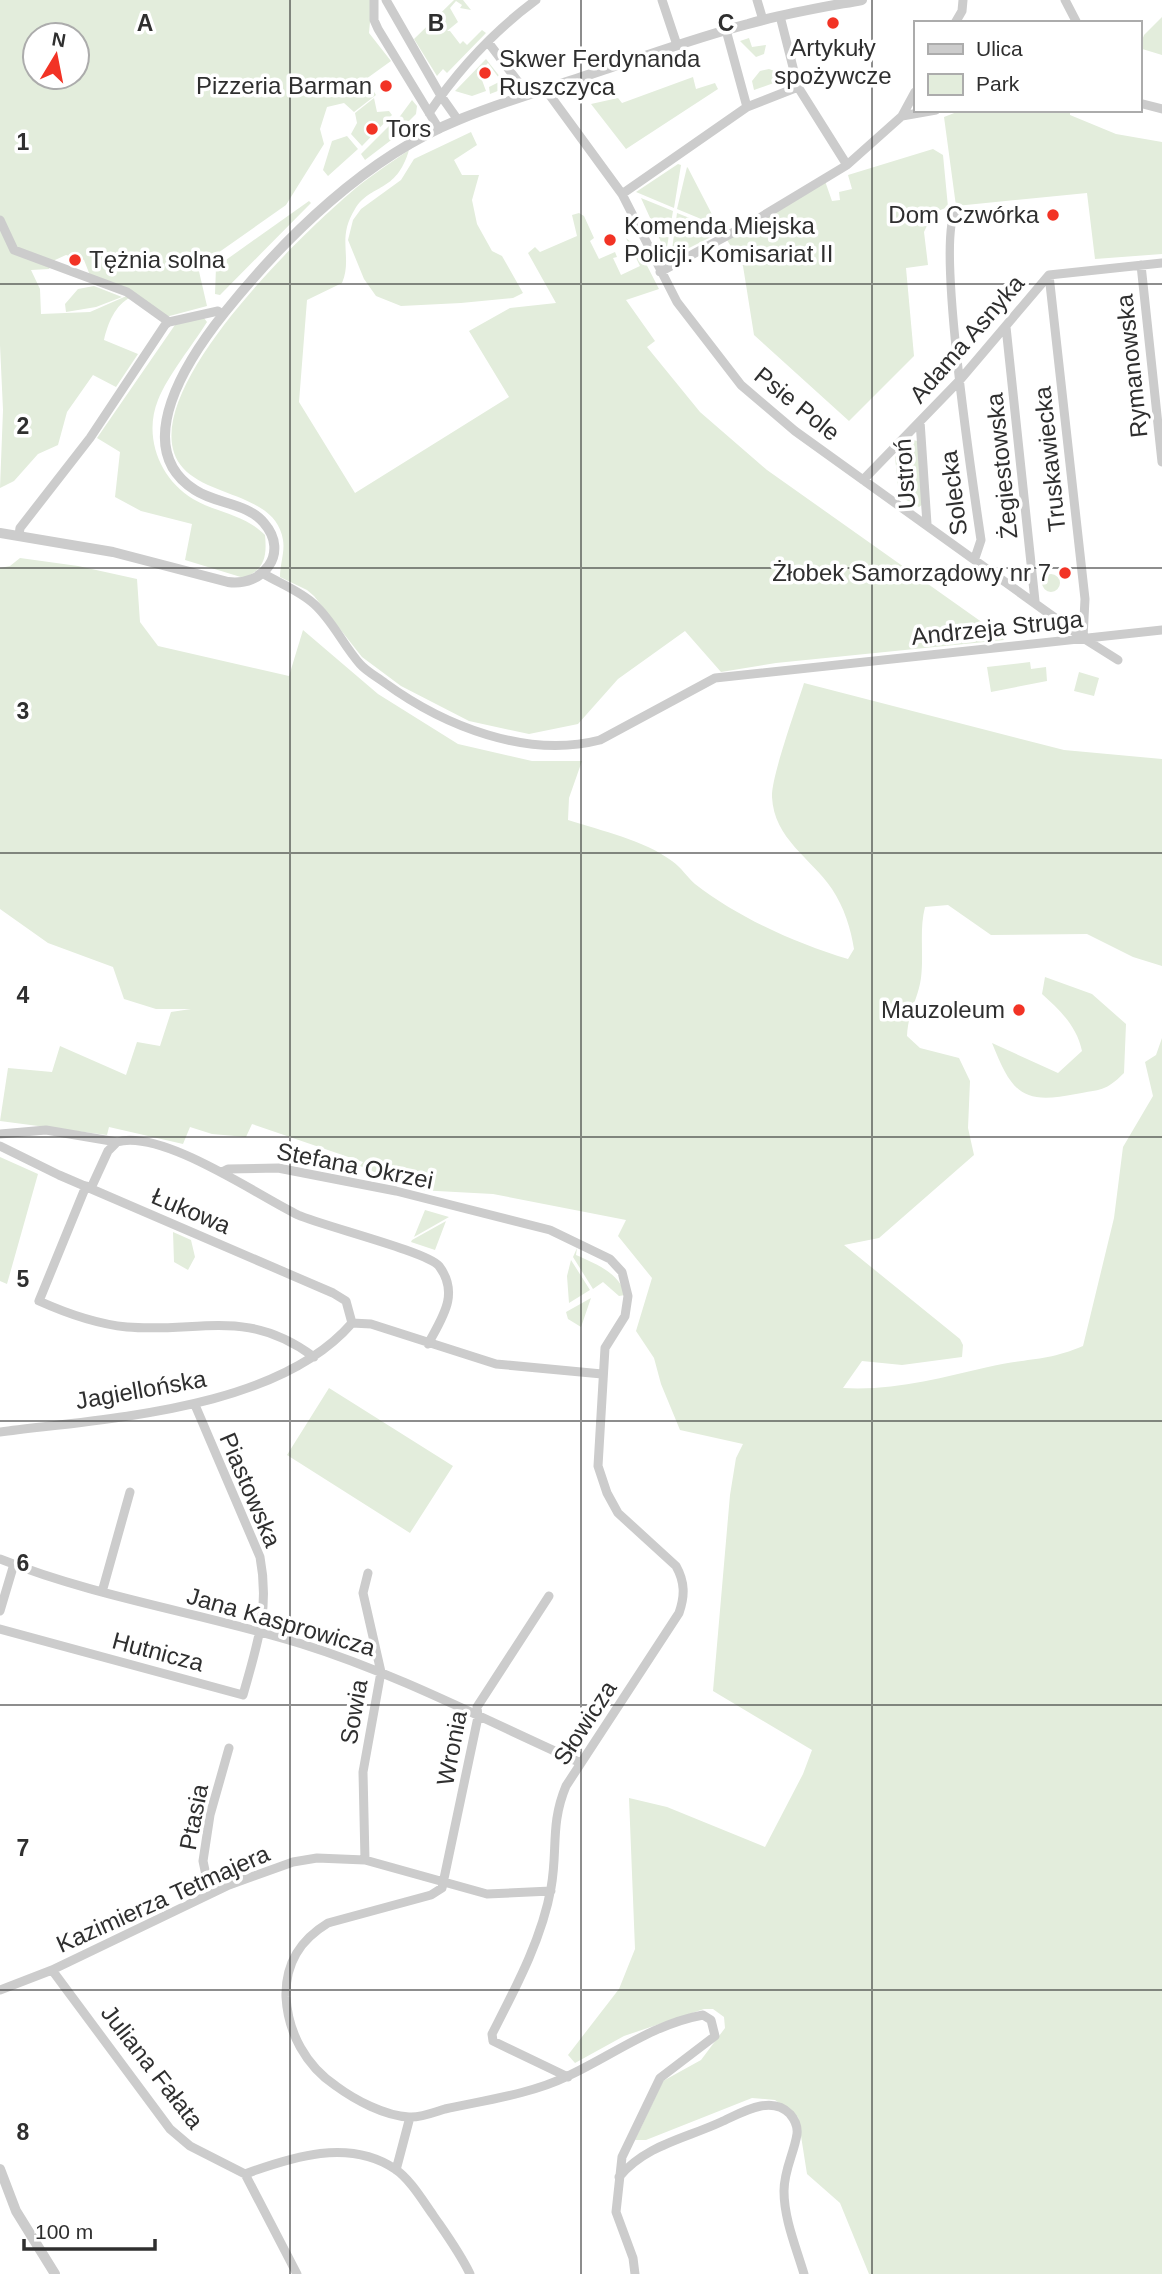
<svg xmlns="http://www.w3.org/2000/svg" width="1162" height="2274" viewBox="0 0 1162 2274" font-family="Helvetica,sans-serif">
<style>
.green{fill:#e3eddc;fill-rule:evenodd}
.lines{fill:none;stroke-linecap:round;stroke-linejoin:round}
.minor{stroke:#ccc;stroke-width:9}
.tertiary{stroke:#ccc;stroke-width:10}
.grid{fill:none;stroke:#2f2f2f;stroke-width:2;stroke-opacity:0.55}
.poi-dot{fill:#f23325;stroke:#fff;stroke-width:2.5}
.labels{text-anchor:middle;stroke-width:7;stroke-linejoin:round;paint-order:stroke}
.poi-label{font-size:24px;fill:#2f2f2f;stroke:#fff;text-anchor:start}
.street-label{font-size:24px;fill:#2f2f2f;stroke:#fff}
.grid-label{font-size:23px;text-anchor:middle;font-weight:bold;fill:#2f2f2f;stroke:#fff;stroke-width:7;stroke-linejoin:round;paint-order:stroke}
</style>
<rect width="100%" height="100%" fill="#fff"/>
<path class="green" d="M0,0h372l-3,33 22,28 -25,18 10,16 -22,17 -10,-9 -17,4 -7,22 4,15 -38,61 -88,62 9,39 -45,12 -31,-21c-16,8 -23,26 -27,43l34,14 -22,33 -23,-12 -26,37 -9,33 -20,9 -24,27 -14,7 3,-78 -3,-65zM35,35h42v42h-42zM66,255l18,5 7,18 40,16 -41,18 -49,2 -1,-25 -9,-19 18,-1 6,-9z
M454,0h9l8,10 -11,-2 2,-3 -6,-4 -6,7 8,14 -11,9h3l10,13 3,-3 4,4 15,-15 4,3 -39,40 -4,-4 -6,7 -23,-37z
M1162,17v38l-23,-7 5,-13z
M749,38l3,9 14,-2 -2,9 -8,3 -16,-16z
M486,59l22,28 -18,7 -1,-7 12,-6 -13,-18 -9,9 7,19 -14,5 -17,-5z
M769,69l11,4 2,7 -28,10 -2,-9 8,-10z
M693,77l3,12 19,-6 3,6 -92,60 -35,-45 27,-6 4,5z
M374,98l3,14 12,-1 3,4 -30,31 -11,-12 6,-11 -2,-10z
M412,100l5,6 -1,8 -8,8 -10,-3z
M962,110h108v5l46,19 46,8v112l-67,5 -8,-66 -131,13 -12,-89z
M393,122l10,9 -38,29 -4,-6z
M471,132l6,13 -23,15 8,15h17l-7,25 5,24 15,27 10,5 21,37 -10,5 -52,5 -60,3 -25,-10 -12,-17 -16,-39 5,-20 8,-11 40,-29 13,-21z
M347,136l11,13 -30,27 -5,-6 9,-29z
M933,149l10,6 5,52 -15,6 -9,19 4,33 -22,3 8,88 -65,65 -95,-86 -11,-69 -16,-26 98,-59 7,20 8,-1 -1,-8 13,-3 -4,-14z
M409,150c-13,44 -38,33 -54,59 -19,30 -2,48 -13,74l-35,17 -8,102 56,91 154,-96 -40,-66 41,-23 46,-5 -28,-50 7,-6 5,5 37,-16 -5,-21 7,-2 5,3 10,22 -4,3 9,18 16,-7 2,5 -4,1 8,17 19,-9 -14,-28 12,10 21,41 -33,11 29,41 -8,6 53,65 67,58 233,165 4,5 -228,23 -55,9 -36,-41 -67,48 -40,45 -49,10 -60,-13 -68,-35 -39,-29 -48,-61 -7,-6 -27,-13c0,-13 5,-25 3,-37 -7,-46 -73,-42 -100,-72 -58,-65 119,-234 166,-274 18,-16 40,-30 60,-44z
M678,164l3,1 -7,43 -38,-16z
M687,167l1,1 30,58 -41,-17z
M641,198l32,13 -7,42z
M309,201l2,2 -91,92 -5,-1 1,-27z
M677,213l43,17 1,2 -50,25z
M94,286l28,11 -26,10 -30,5 -1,-8 13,-15z
M204,318l3,4c-15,24 -39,53 -49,78 -15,37 2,79 35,99 24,14 51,15 72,36 2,21 0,34 -21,43l-59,-18 7,-36 -51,-13 -26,-14 5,-45 -23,-14 80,-116z
M912,440l6,1 5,63 -4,3 -20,-11 -4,-39z
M20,558l58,8 59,13 3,43 18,24 131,30 14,-46 75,64 80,50 74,17h50l-13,37 -1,22c34,11 76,20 104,41 9,6 15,16 23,23 44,34 100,59 153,75l6,-10c-3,-20 -10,-42 -22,-60 -21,-31 -58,-50 -60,-92 -1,-20 25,-91 32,-114l260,67 98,9v207l-29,-9 -46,-23 -96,1 -43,-30 -23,2c-6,24 -1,46 -4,71 -3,21 -13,34 -14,58l13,12 39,10 11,23 -2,47 6,27 -95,83 -35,7 116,94 3,6 -1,12 -60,8 -40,-4 -19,27c50,3 97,-10 145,-21 36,-9 58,-5 95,-21l31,-128 9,-71 30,-51 -8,-34 11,-7 6,-17v1236h-293l-29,-71 -33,-29 -9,-57 -23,-17 -23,-2 -106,42h-11l28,-59 38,-21 24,-32 -1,-11 -11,-8h-9l-80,27 -49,27 -7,-8 51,-66 16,-40 -6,-151 38,9 98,40 38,-73 9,-24 -99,-59 17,-196 6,-37 7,-14 -63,-14 -19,-46 -7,-26 -18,-27 16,-53 -34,-42 8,-16 -133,-26 -75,-4 -58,-24 3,-4 -111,-38 -6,13 -34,-3 -22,-7 -7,17 -74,-17 -2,8 -107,-14 8,-53 44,4 8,-26 66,29 11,-33 23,4 11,-34 20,-3h-35l-32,-10 -11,-32 -65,-24 -48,-34v-341l10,-2z
M1042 583a9 9 0 1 1 18 0a9 9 0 1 1-18 0Z
M1030,662l1,7 15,-2 1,14 -56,11 -4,-25z
M1079,672l20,6 -5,18 -20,-5z
M1045,977l47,17 34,30 -2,49c-19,19 -23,16 -48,21 -54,11 -64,-1 -84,-51l66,30 24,-22c-5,-24 -21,-40 -40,-57z
M0,1157l38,17 -31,110 -7,-3z
M425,1210l24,7 -35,20z
M455,1216l-9,5 -11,29 -24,-8 1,-2z
M173,1232l18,8 4,17 -7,13 -14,-8z
M577,1248l-1,7c20,9 44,18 49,40l-6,1 -16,-14 -10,7 -20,-32z
M571,1260l19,30 -21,13 -2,-27z
M591,1298l-10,29 -13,-8 -2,-7z
M329,1388l124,78 -43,67 -123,-78z"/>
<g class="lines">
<path class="minor" d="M374,0v20l4,9 61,100
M386,0l55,96 17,24
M662,0l15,45
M757,0l6,20
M1065,0l12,23
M780,16l18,71 49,78
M955,23l7,-12 1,-11
M726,30l21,77
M488,42l40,53
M546,90l76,104 55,108 64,83 54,46 288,207 35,22
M1139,103l23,6
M429,113c29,-43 65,-82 107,-113
M902,116l34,-6
M622,194l125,-87 51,-20
M956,211c-21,27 18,281 25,329l-6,18
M0,220l14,30 113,42 42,30
M1141,265l21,197
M660,272l96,-52 91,-55 55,-49 13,-24
M1049,275l36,324 -2,39
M1006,327l29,274
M920,421l7,103
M863,480l96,-99 90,-106 113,-12
M19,535l1,-7 70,-90 75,-113 4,-3 49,-11 5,3
M264,574c17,10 36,17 50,30 19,17 29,41 46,60 6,7 17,13 25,19 59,43 142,76 215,57l115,-62 447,-48
M0,1134l46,-4 71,12
M0,1146l59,29 274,118 13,8 6,22
M222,1172l6,-3 50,-1 118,23 154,39 60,29 12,13 6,24 -3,20 -20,32 -7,118 9,27 11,20 58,53c9,16 9,30 3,47l-113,173c-16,38 -8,64 -15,102 -9,51 -36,101 -59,146l1,7 75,36
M86,1186l-47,115c29,13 57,23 88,26 73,6 120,-20 187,30
M91,1188l17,-37 9,-9c45,-13 140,53 181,73 25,11 130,37 141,51 21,28 3,52 -11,78
M352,1323l19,1 125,40 106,10
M0,1432c108,-14 277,-22 352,-109
M0,1559c98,39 202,54 302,85 96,30 187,78 279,119
M102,1592l28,-100
M549,1596l-72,111 1,10 -36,171 -11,7 -103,28c-28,17 -43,40 -42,74 2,36 20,69 50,89 19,14 49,30 73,31 11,1 26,-5 36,-8 41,-9 86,-15 123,-33 45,-21 85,-52 135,-61l8,5 4,16 -55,42 -38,79 -6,55 17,46 2,16
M0,1611l14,-47
M0,1629l243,66c14,-50 27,-86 17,-138l-65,-152
M365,1860l-2,-88 18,-100 -18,-79 5,-20
M210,1894l-7,-33 7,-46 19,-67
M52,1970l118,159 20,17 55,28c47,-17 104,-36 150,-5 15,10 28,32 38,46 13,19 27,38 37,59
M0,1990l52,-20 177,-85 64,-23 24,-4 48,2 122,34 64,-3
M396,2170l14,-53
M245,2174l52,100
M619,2177c27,-32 65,-38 102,-55 20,-9 50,-28 69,-8 5,6 8,12 7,20 -3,20 -13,35 -13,57 0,28 12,56 20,83"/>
<path class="tertiary" d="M0,533l113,19 115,30c35,5 62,-29 36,-59 -16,-20 -48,-19 -69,-33 -67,-43 -6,-133 30,-178 61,-76 142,-155 233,-192 46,-19 95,-33 142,-49 49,-16 98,-34 148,-47 38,-11 76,-17 114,-24
M0,2169l16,42 39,63"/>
</g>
<path class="grid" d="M290,0v2274M581,0v2274M872,0v2274M0,284h1162M0,568h1162M0,853h1162M0,1137h1162M0,1421h1162M0,1705h1162M0,1990h1162"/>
<g class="poi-dot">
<circle cx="833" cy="23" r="7"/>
<circle cx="485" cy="73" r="7"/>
<circle cx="386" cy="86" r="7"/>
<circle cx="372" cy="129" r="7"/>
<circle cx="1053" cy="215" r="7"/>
<circle cx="610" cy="240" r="7"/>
<circle cx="75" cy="260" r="7"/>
<circle cx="1065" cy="573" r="7"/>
<circle cx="1019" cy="1010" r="7"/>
</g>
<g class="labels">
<g class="poi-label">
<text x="833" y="56" text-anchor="middle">Artykuły<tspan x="833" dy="28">spożywcze</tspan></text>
<text x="499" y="67">Skwer Ferdynanda<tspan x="499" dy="28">Ruszczyca</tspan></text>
<text x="372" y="94" text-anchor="end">Pizzeria Barman</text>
<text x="386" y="137">Tors</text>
<text x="1039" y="223" text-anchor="end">Dom Czwórka</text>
<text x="624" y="234">Komenda Miejska<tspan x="624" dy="28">Policji. Komisariat II</tspan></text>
<text x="89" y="268">Tężnia solna</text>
<text x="1051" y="581" text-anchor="end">Żłobek Samorządowy nr 7</text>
<text x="1005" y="1018" text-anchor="end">Mauzoleum</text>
</g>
<g class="street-label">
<text transform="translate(967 339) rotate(-49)" y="8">Adama Asnyka</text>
<text transform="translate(1132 366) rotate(-96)" y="8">Rymanowska</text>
<text transform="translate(797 404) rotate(39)" y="8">Psie Pole</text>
<text transform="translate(1050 459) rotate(-96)" y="8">Truskawiecka</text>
<text transform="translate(1002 466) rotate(-96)" y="8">Żegiestowska</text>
<text transform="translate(905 474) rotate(-94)" y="8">Ustroń</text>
<text transform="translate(954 493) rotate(-97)" y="8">Solecka</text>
<text transform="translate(997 628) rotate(-6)" y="8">Andrzeja Struga</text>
<text transform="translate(355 1166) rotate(11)" y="8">Stefana Okrzei</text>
<text transform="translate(191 1211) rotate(23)" y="8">Łukowa</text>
<text transform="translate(141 1390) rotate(-10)" y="8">Jagiellońska</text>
<text transform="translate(250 1490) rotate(67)" y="8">Piastowska</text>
<text transform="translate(281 1622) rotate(16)" y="8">Jana Kasprowicza</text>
<text transform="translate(158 1652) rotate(15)" y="8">Hutnicza</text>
<text transform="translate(354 1712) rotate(-80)" y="8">Sowia</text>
<text transform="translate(585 1723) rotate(-57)" y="8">Słowicza</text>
<text transform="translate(452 1748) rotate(-79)" y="8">Wronia</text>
<text transform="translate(194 1817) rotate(-79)" y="8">Ptasia</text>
<text transform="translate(163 1899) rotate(-24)" y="8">Kazimierza Tetmajera</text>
<text transform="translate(152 2067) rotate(52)" y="8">Juliana Fałata</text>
</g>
</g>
<g class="grid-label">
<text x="145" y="31">A</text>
<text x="436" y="31">B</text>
<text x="726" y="31">C</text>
<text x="23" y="150">1</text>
<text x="23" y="434">2</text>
<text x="23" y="719">3</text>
<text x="23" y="1003">4</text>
<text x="23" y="1287">5</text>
<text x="23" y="1571">6</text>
<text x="23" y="1856">7</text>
<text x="23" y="2140">8</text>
</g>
<rect x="914" y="21" width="228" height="91" fill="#ffffff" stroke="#acacac" stroke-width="2"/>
<rect x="928" y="44" width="35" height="10" fill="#cccccc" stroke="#acacac" stroke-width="2"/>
<text x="976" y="56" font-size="21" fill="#2f2f2f">Ulica</text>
<rect x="928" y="74" width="35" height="21" fill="#e3eddc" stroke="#acacac" stroke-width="2"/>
<text x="976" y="91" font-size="21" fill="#2f2f2f">Park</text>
<g transform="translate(56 56) rotate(10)"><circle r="33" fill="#ffffff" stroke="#acacac" stroke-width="2"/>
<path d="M0-5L12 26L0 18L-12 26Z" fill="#f23325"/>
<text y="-10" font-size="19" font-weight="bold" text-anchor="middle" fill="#2f2f2f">N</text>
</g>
<path d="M24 2239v10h131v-10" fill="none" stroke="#2f2f2f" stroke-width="3.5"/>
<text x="35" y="2239" font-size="21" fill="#2f2f2f" stroke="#ffffff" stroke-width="5" paint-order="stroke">100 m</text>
</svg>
